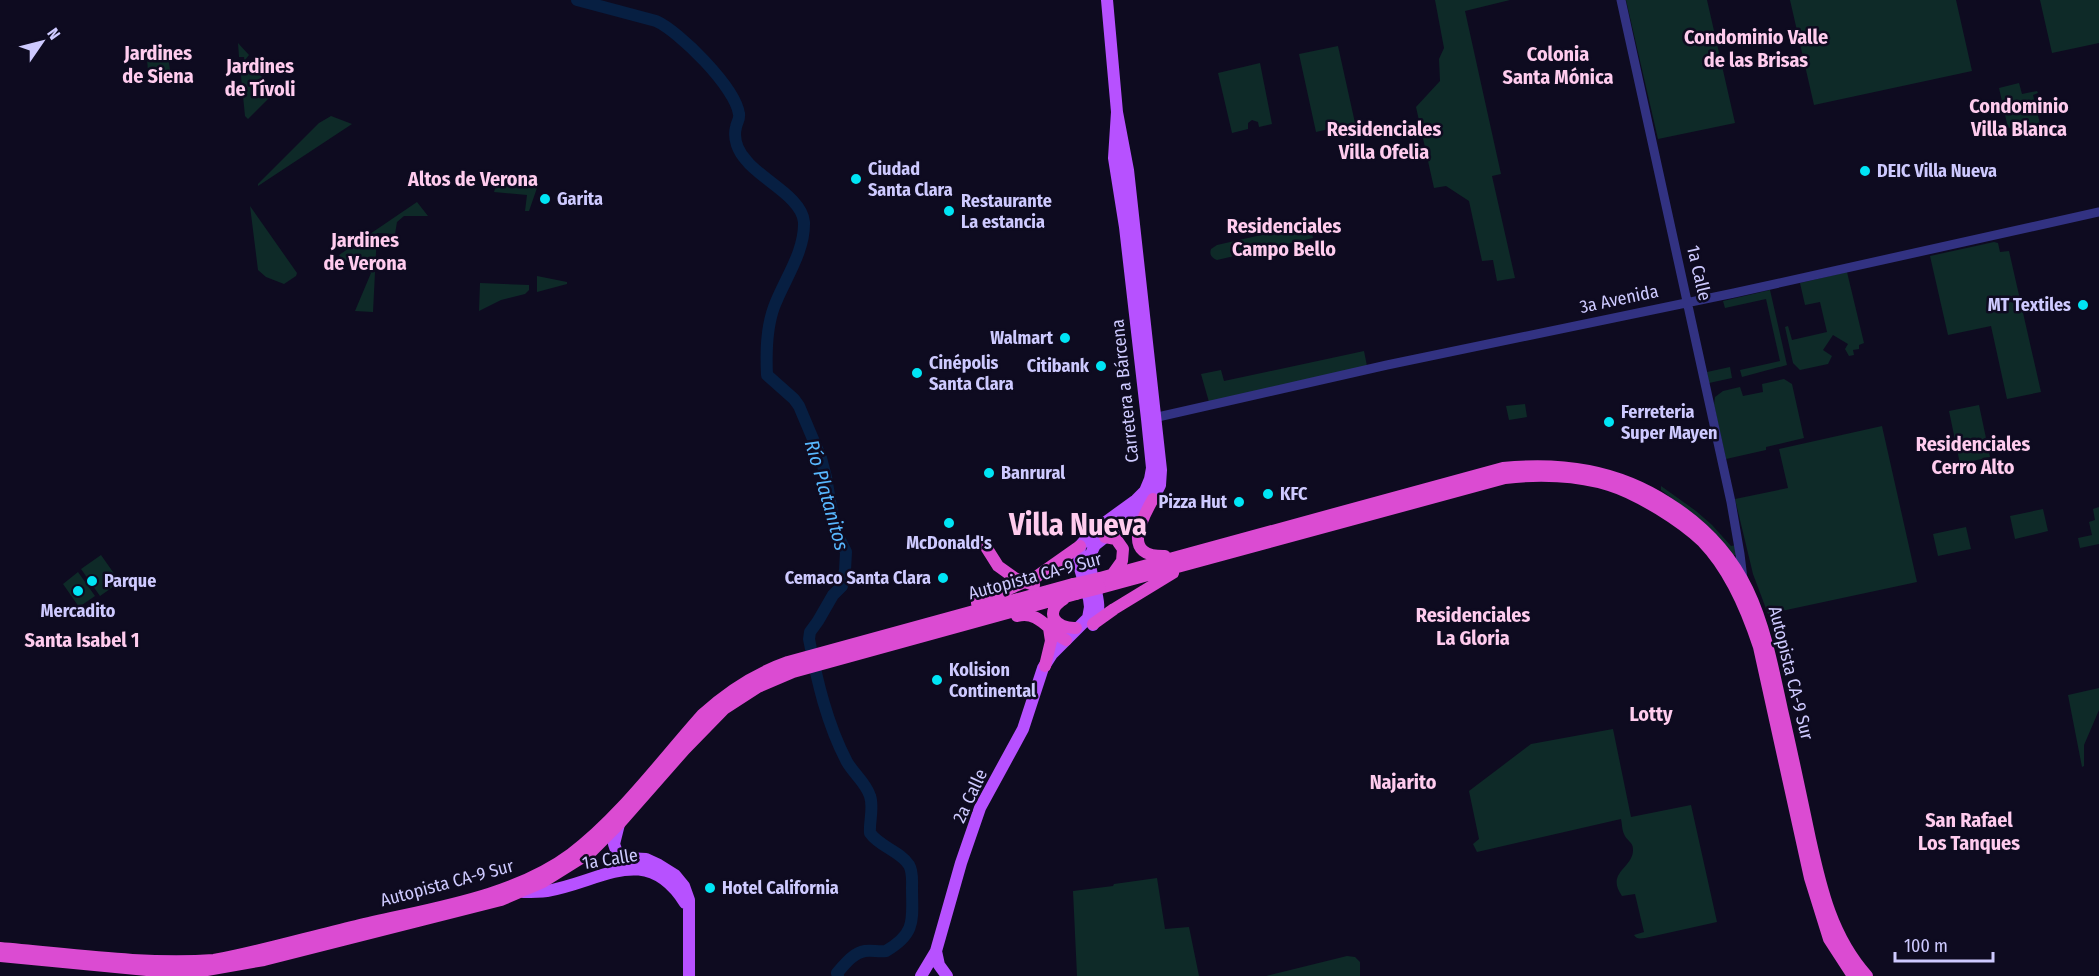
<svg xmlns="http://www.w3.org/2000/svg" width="2099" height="976" viewBox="0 0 2099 976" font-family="'Fira Sans Condensed',sans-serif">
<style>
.green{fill:#0e2a28}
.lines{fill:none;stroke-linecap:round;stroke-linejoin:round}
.river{stroke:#071f42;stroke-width:12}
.tertiary{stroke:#323282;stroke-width:9}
.primary{stroke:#b751ff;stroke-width:12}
.trunk{stroke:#db4bd2;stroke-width:12}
.trunk-bridge{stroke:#db4bd2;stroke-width:12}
.poi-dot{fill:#00e5f5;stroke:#0e0b20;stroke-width:2}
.labels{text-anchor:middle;stroke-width:5;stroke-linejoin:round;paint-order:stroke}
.poi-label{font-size:18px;font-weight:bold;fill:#cecaff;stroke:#0e0b20;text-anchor:start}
.street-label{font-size:18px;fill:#cecaff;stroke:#0e0b20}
.neighbourhood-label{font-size:20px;font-weight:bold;fill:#fce;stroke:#0e0b20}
.water-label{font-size:20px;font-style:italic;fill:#58b8ff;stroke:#0e0b20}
.town-label{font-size:30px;font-weight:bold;fill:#fce;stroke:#0e0b20}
</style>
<rect width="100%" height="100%" fill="#0e0b20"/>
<path class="green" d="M1435,0h75l-45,11 36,163 -9,2 23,102 -18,3 -4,-21 -11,1 -13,-60 -23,-15 -12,2 -18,-81 24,-26 -1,-22 5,-11z
M1626,0h81l28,123 -77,16z
M1790,0h166l16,71 -158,34z
M2040,0h59v43l-47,10z
M238,43l11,12 -4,5 31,31 -28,28 -3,-3 -5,-50 5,-1 -1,-8h-5z
M1338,46l17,77 -39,9 -17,-78z
M168,56l2,14 -22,2 -1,-14z
M1260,63l12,61 -13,3 -1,-5 -6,-2 -4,3v6l-16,4 -14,-60z
M2019,83l3,11 15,-3 1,2 -5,2 7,29 5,-1 2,10 -24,5 -2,-12 -13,2 -9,-40z
M331,116l21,8 -94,62v-2l61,-61z
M497,182l20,3 5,-3 13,4 2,2 -8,23h-4l2,-16 -33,-3z
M417,202l11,14h-24l-7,6 -2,12 -18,-1 -4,79 -18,-1 16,-38 -4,-4 -25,-10 -3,-4z
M250,206l47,67 -1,3 -12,8 -18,-7 -8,-7z
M1310,224l3,14 -96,22c-5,-2 -8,-5 -6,-11l6,-4z
M1994,242l4,1 2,9 9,-1 32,141 -34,7 -16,-73 -43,9 -18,-79z
M1847,272l17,71 -5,2v4l-6,1 1,5 -5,1 -4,-7 3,-5 -15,-9 -10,15 9,6 -4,8 -28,6 -7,-7 -8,-36 3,-1 4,14 35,-8 -7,-30 -15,3 -5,-22z
M537,276l30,6v2l-30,8z
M480,283l49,2v5l-4,4 -24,6 -22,11z
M1770,290l17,75 -45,12 -2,-7 40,-9 -14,-62 -41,9 -2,-7z
M1364,351l3,15 -158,36 -8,-28 20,-4 3,11z
M1730,367l2,11 -23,5 -2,-11z
M1784,379l8,5 12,54 -38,9v3l-40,9 -12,-54 1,-8 8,-6 17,-4 3,9 20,-4 -1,-8z
M1525,404l2,13 -18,3 -3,-14z
M1979,405l11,52 -30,7 -11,-53z
M1882,426l35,156 -149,32 -15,-40 -18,-75 53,-11 -9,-39z
M1661,486l35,25 16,14 19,21 5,-1 1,10h-5l-25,-30 -46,-35z
M2099,507v37l-19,4 -2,-10 14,-3 -3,-13 6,-2 -2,-11z
M2043,509l5,22 -33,8 -5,-23z
M1966,527l5,22 -33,7 -5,-22z
M101,555l19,27 -20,14 -19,-27z
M78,572l17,24 -16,11 -16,-23z
M2099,688v22l-15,35v21l-2,1 -14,-72z
M1613,729l18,88 60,-12 26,117 -72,16c-4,0 -8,2 -11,-3l10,-3 -9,-38 -13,2c-17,-24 12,-28 11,-47 0,-7 -7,-9 -9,-15 -2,-4 -2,-11 -3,-15l-144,33 -4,-8 6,-5 -10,-48 62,-47z
M1157,878l8,51 24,-2 10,49h-122l-4,-85 40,-5 1,-2z
M1347,956l8,1 5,5v14h-94z"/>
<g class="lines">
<path class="river" d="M577,0l79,21c23,10 80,67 83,93 1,5 -2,8 -3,13 -3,12 2,24 10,33 14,19 56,37 58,62 1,30 -20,58 -30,85 -8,22 -8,46 -7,68l27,24 5,7 22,52 5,19 9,53 11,22 -1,18 -3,16 -9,9 -15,26 -8,11 -1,7c8,42 18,85 38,123 7,12 19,21 23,34 4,12 -1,25 0,37 10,14 30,18 39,32 4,7 3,15 3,23 0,31 5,45 -26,63 -7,1 -14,-1 -21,0 -12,2 -20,13 -28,22l1,3"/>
<path class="tertiary" d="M1621,0l110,502 9,52 3,25
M1149,419l238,-54 347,-72 365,-81"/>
<path class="primary" d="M1093,625c17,-26 -14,-54 2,-80l58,-46 7,-14 1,-15 -33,-300 -11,-58 -10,-112
M619,824l-5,20 3,9 9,5 20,1 13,6 16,10 9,11 5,14v76
M523,892c8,0 16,0 24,-1 54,-9 99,-50 138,12
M936,951l3,14 8,11
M921,976l15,-25 25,-88 19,-55 43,-79 20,-61 9,-14 36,-36 2,-11 -1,-8 -10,-34 1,-19 12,-14 44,-32 9,-9 5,-12 2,-11 -5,-49 -22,-192 -11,-69 3,-46"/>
<path class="trunk" d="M1153,499c-13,23 -31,58 12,57
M1105,537l11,2 7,10 -1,12 -10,14
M986,547l12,19 18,13
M1100,578l403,-110c59,-6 114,2 165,35 83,52 95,119 114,207 10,43 19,86 28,129 11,50 22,98 57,137
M1100,588l405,-110c33,-4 72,-3 104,7 29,9 72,36 94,57 27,28 44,68 56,105l51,231 19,61 24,37
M1064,599c-21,13 -9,30 12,29
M977,603l59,-26 44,-31
M1017,616c22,-6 31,15 49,24
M1093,624l21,-15 59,-36
M1045,666l6,-25 -2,-13
M0,948c71,6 143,17 214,12 48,-9 95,-23 142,-34 70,-17 156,-28 215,-72 48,-36 90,-93 131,-139 26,-24 52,-41 86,-53l285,-78
M0,956l157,15 39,1 68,-12 237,-60 42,-18 48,-30 28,-28 66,-75 39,-40 34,-22 35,-15 283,-78"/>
<path class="trunk-bridge" d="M1016,579l18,6
M1073,584l27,-6
M1076,594l24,-6"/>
</g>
<g class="poi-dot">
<circle cx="1865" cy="171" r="6"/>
<circle cx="856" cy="179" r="6"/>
<circle cx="545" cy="199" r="6"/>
<circle cx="949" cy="211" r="6"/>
<circle cx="2083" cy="305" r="6"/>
<circle cx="1065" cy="338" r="6"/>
<circle cx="1101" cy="366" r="6"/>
<circle cx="917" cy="373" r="6"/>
<circle cx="1609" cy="422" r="6"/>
<circle cx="989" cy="473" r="6"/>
<circle cx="1268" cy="494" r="6"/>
<circle cx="1239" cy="502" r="6"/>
<circle cx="949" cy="523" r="6"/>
<circle cx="943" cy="578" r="6"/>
<circle cx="92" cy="581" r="6"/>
<circle cx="78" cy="591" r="6"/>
<circle cx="937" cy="680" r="6"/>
<circle cx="710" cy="888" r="6"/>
</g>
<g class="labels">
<g class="poi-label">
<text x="868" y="175">Ciudad<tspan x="868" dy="21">Santa Clara</tspan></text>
<text x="1877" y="177">DEIC Villa Nueva</text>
<text x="557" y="205">Garita</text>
<text x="961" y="207">Restaurante<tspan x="961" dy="21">La estancia</tspan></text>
<text x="2071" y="311" text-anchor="end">MT Textiles</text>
<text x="1053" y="344" text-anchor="end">Walmart</text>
<text x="929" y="369">Cinépolis<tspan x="929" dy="21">Santa Clara</tspan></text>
<text x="1089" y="372" text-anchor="end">Citibank</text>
<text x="1621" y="418">Ferreteria<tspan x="1621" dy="21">Super Mayen</tspan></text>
<text x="1001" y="479">Banrural</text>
<text x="1280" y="500">KFC</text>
<text x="1227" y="508" text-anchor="end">Pizza Hut</text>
<text x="949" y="549" text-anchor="middle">McDonald's</text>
<text x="931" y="584" text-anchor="end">Cemaco Santa Clara</text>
<text x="104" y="587">Parque</text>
<text x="78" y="617" text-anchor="middle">Mercadito</text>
<text x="949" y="676">Kolision<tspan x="949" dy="21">Continental</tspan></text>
<text x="722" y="894">Hotel California</text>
</g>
<g class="street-label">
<text transform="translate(1699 273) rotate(77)" y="6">1a Calle</text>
<text transform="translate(1619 299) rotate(-12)" y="6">3a Avenida</text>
<text transform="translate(1125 391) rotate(-96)" y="6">Carretera a Bárcena</text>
<text transform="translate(1035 576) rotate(-15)" y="6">Autopista CA-9 Sur</text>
<text transform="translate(1791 673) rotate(76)" y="6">Autopista CA-9 Sur</text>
<text transform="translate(970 796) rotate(-65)" y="6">2a Calle</text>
<text transform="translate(610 859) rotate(-9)" y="6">1a Calle</text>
<text transform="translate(447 883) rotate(-15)" y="6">Autopista CA-9 Sur</text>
</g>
<g class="neighbourhood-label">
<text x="1756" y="44">Condominio Valle<tspan x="1756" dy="23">de las Brisas</tspan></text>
<text x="158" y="60">Jardines<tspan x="158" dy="23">de Siena</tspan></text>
<text x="1558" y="61">Colonia<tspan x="1558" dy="23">Santa Mónica</tspan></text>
<text x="260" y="73">Jardines<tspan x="260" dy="23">de Tívoli</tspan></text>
<text x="2019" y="113">Condominio<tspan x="2019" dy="23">Villa Blanca</tspan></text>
<text x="1384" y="136">Residenciales<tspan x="1384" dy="23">Villa Ofelia</tspan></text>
<text x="473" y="186">Altos de Verona</text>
<text x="1284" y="233">Residenciales<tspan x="1284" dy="23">Campo Bello</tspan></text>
<text x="365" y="247">Jardines<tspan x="365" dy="23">de Verona</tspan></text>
<text x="1973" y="451">Residenciales<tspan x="1973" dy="23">Cerro Alto</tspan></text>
<text x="1473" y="622">Residenciales<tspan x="1473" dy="23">La Gloria</tspan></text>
<text x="82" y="647">Santa Isabel 1</text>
<text x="1651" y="721">Lotty</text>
<text x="1403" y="789">Najarito</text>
<text x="1969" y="827">San Rafael<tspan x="1969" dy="23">Los Tanques</tspan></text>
</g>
<g class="water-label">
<text transform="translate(827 495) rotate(74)" y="7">Río Platanitos</text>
</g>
<g class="town-label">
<text x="1078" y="535">Villa Nueva</text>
</g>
</g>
<g transform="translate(42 42) rotate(55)" stroke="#0e0b20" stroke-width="4.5" paint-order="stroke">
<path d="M0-4.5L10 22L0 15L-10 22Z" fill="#cecaff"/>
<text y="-9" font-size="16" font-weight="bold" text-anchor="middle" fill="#cecaff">N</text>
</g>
<path d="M1895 952v9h98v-9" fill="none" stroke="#cecaff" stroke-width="3"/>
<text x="1904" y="952" font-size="18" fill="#cecaff" stroke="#0e0b20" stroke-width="4.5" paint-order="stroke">100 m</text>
</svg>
